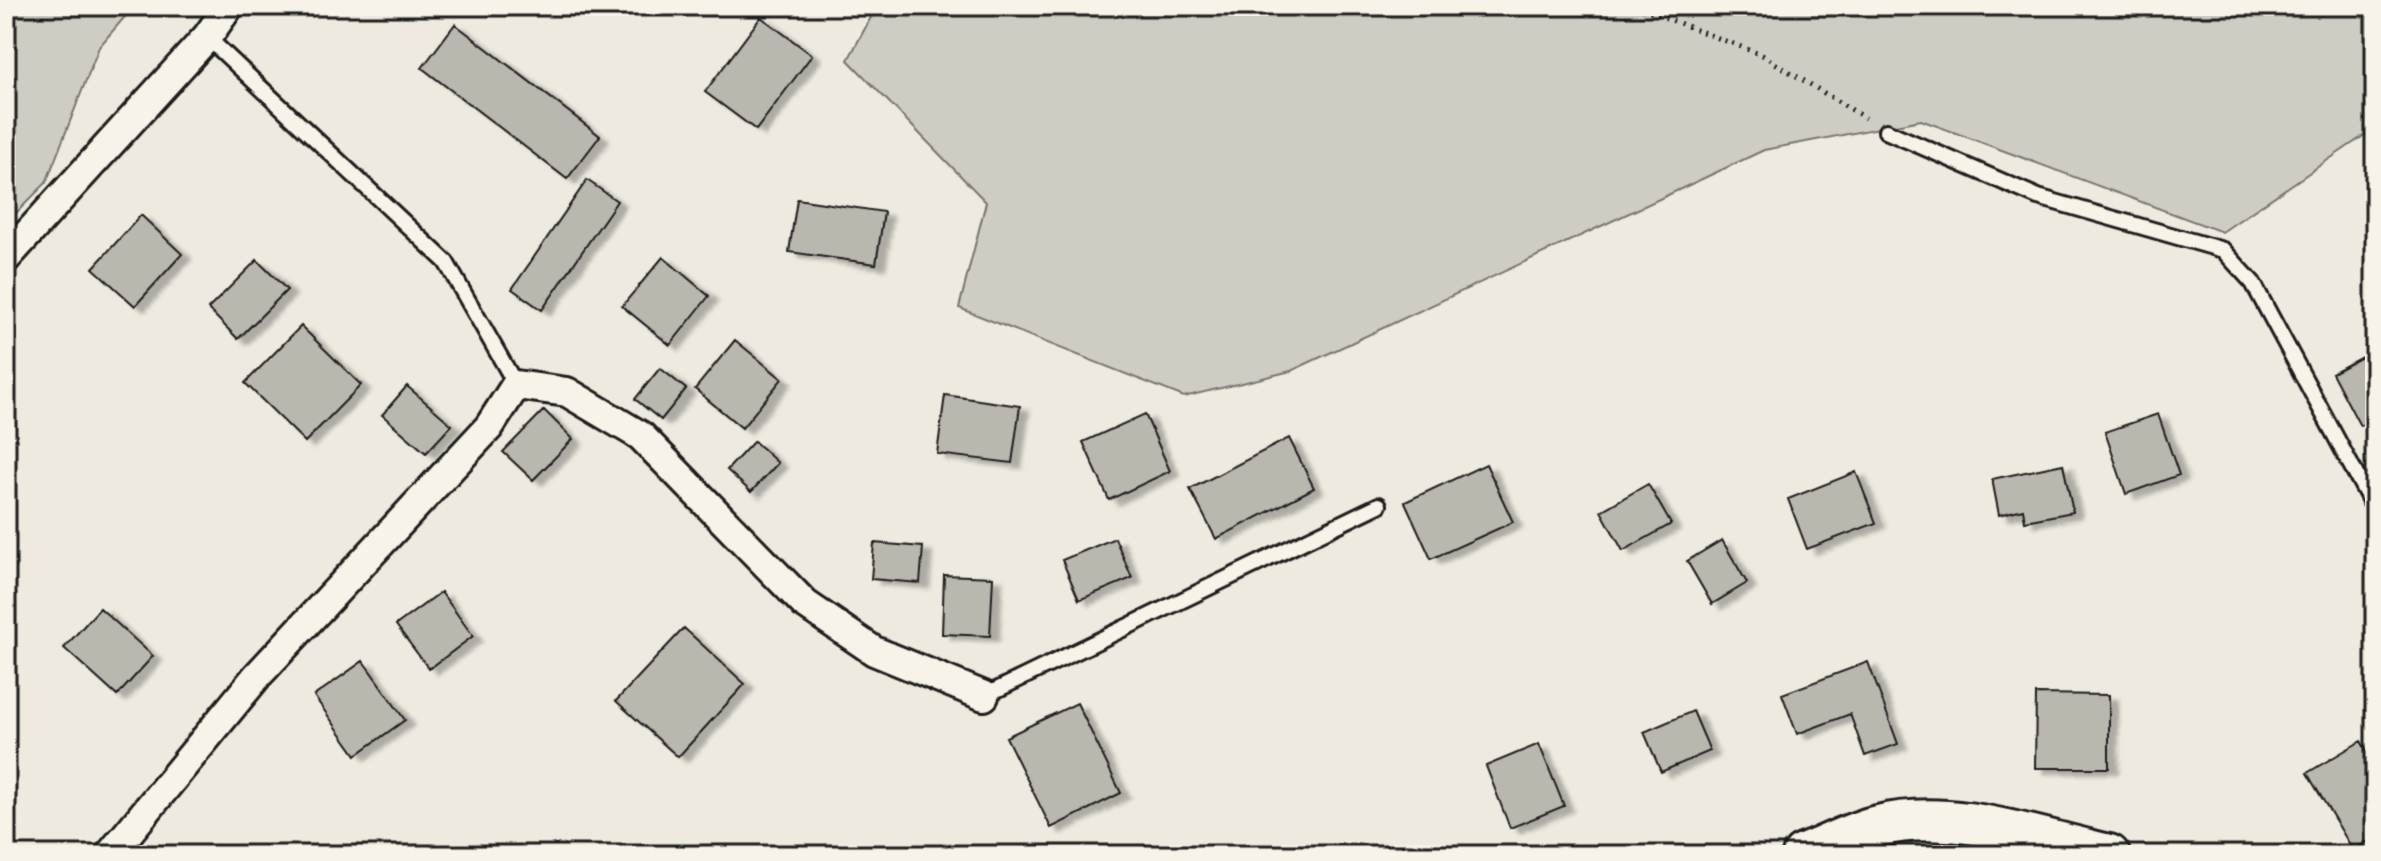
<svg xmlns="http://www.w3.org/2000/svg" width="2381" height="861" viewBox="0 0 2381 861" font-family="'Playpen Sans',sans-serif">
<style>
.green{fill:#cfccc3;stroke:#767470;stroke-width:2}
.building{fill:#bab7af;stroke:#1c1c1c;stroke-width:2;filter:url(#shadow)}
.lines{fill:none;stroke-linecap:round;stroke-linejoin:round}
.lane-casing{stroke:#1c1c1c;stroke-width:20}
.street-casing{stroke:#1c1c1c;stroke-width:34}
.secondary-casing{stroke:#1c1c1c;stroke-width:46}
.path{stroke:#1c1c1c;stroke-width:5;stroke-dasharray:2 6;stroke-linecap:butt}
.lane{stroke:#f7f3e8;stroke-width:14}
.street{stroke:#f7f3e8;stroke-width:28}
.secondary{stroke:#f7f3e8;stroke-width:40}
</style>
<defs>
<filter id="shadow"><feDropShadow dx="9" dy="5" stdDeviation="2" flood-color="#0004"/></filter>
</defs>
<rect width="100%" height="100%" fill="#eeeae0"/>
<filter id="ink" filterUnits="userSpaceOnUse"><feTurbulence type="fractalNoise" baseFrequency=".0125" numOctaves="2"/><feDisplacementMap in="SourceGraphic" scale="16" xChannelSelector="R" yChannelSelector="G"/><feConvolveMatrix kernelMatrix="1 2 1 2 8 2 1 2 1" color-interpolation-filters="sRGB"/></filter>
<g filter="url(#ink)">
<path class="green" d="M6,6h128l-35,41 -53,136 -40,40z
M877,6h1498v122l-153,104 -301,-112 -157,30 -473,221 -107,26 -225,-89 27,-106 -138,-142z"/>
<path class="building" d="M761,17l51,38 -56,75 -51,-38z
M455,24l145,112 -33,43 -145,-111z
M587,180l30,21 -75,109 -30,-21z
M797,199l87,13 -8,52 -87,-12z
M141,215l41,39 -47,52 -42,-38z
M663,257l46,39 -39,49 -48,-39z
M257,260l30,30 -49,49 -30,-30z
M301,326l60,59 -56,57 -60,-59z
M735,340l47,39 -40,49 -47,-39z
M2375,350v68l-15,8 -28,-53z
M660,368l26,21 -25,31 -26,-21z
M407,386l45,39 -26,28 -44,-38z
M945,395l75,11 -8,57 -75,-9z
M544,410l29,29 -40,41 -30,-28z
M1145,414l25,57 -61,29 -26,-58z
M2158,414l21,61 -53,19 -21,-62z
M1289,438l25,50 -98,51 -26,-50z
M754,441l24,22 -27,29 -24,-22z
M1486,464l27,58 -82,37 -26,-57z
M2063,464l10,48 -48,9 -2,-12 -24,6 -7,-36z
M1856,472l20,51 -69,26 -19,-50z
M1648,484l23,40 -48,27 -22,-40z
M1115,538l17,40 -53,22 -17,-40z
M1722,540l25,43 -35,21 -25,-43z
M874,543l49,4 -3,36 -49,-4z
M944,575l49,2 -3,59 -48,-2z
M441,592l32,44 -44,33 -33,-44z
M100,608l53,48 -36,40 -53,-48z
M684,628l61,56 -67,73 -62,-56z
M363,661l42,59 -49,35 -42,-59z
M1868,662l30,82 -33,12 -15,-42 -53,20 -15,-40z
M2036,694l73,1v73h-74z
M1077,703l44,90 -70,35 -45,-91z
M1693,711l17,40 -49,21 -17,-40z
M2361,741l14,24v72l-22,13 -46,-77z
M1539,744l25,62 -54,22 -24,-62z"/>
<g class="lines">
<g class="lane-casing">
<path id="lane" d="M207,37l239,225 70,123
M1886,131l152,66 185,53 30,33 122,227
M984,696l395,-191"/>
</g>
<g class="street-casing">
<path id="street" d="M6,258l201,-221 22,-31
M110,855l147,-179 232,-249 27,-42 51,7 74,44 164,168 69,47 110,45"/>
</g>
<g class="secondary-casing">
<path id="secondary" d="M1803,855c24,-9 49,-23 75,-29 74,-19 158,13 231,29"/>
</g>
<path class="path" d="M1635,6l127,49 103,63"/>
<use href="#lane" class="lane"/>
<use href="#street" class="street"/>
<use href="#secondary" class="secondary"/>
</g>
</g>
<rect width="2381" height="861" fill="none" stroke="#f7f3e8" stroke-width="32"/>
<rect x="16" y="16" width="2349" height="829" fill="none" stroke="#1c1c1c" stroke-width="3" filter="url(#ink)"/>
</svg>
